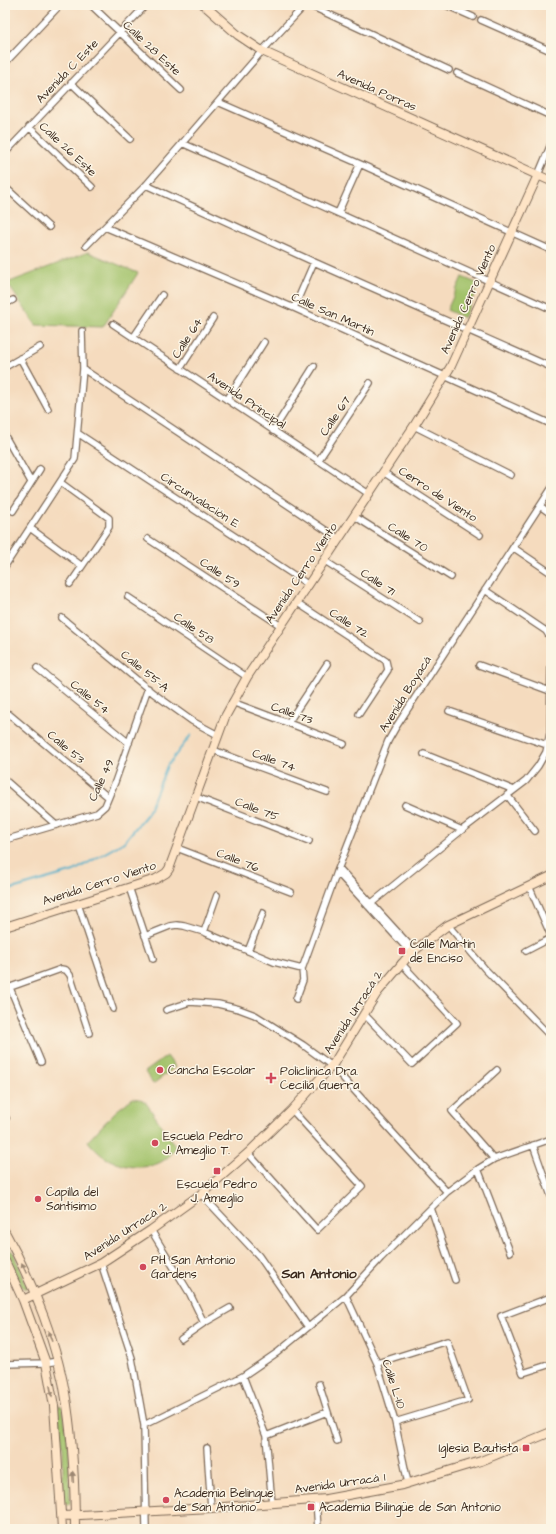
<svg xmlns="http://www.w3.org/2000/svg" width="556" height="1534" viewBox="0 0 556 1534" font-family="'Architects Daughter',sans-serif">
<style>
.green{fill:#a2c26b;stroke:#6e7644}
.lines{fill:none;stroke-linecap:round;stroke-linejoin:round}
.stream{stroke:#4aadc9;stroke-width:2}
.street-casing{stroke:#7c6856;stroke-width:8}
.secondary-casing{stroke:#7c6856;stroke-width:10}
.street{stroke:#fff;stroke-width:5.5}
.secondary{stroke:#fee4c6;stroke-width:8}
.oneway{fill:#9c8772}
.poi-dot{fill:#d1495b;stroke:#fcf5e5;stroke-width:1.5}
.labels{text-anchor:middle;stroke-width:3;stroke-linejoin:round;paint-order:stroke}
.street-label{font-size:12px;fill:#3b2a1e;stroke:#fcf5e5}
.poi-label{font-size:12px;fill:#3b2a1e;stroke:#fcf5e5;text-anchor:start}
.quarter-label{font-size:14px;font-weight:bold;fill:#3b2a1e;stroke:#fcf5e5}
</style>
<rect width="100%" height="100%" fill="#fcf5e5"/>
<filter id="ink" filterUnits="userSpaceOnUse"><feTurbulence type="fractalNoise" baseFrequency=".025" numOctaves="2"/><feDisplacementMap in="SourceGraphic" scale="8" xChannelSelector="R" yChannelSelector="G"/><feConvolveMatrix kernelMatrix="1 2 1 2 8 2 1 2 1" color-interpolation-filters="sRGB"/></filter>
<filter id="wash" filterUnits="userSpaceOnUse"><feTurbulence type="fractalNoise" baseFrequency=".012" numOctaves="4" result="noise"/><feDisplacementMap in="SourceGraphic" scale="16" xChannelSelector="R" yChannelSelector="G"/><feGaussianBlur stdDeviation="0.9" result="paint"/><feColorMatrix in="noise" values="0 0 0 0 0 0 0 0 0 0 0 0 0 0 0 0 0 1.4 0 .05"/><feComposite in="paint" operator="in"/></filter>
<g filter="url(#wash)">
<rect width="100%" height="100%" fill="#f5dbbe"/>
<path class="green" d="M88,252l50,21 -35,54 -67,-2 -29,-42z
M462,277l17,7 -15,34 -17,-8z
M167,1056l8,11 -22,17 -8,-12z
M133,1098l11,2 32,47c-12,23 -43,24 -64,14 -10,-4 -18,-12 -24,-20l28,-30z
M9,1250l4,2 14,34 -1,3 -4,-2 -15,-33z
M59,1406l4,1 6,42 1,53 -1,2 -3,1 -3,-3v-52l-6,-41z"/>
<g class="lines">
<path class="stream" d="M5,891l69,-20 50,-29 24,-29 19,-47 24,-31"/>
</g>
</g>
<g filter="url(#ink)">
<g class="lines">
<g class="street-casing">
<path id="street" d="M91,5l90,85
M309,5l140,65
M446,5l27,12
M481,20l70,31
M5,63l55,-58
M457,73l94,43
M71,83l59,56
M218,102l142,62 191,86
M29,127l63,60
M182,143l369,166
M5,153l141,-148
M538,175l13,-31
M146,185l168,77 237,105
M5,187l44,40
M338,213l22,-49
M105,227l189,81 257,116
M86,246l60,-61 116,-134 43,-46
M5,304l8,-4
M294,308l20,-46
M113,324l256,170
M133,338l29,-43
M20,358l28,51
M5,367l35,-20
M83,369l256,170
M180,369l33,-51
M227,400l37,-58
M414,426l97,49
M273,431l41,-65
M79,434l230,151
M5,436l26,46
M318,461l52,-78
M383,472l97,63
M61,483l48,35v9l-39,57
M540,506l11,8
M13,511l27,-42
M354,516l97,61
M30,528l52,38
M148,539l133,87
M514,548l37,25
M325,561l95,61
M5,566l70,-107 8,-90 -1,-38
M485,590l61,41 5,8v6
M128,597l119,80
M296,602l90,59 2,9 -29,44
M62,618l91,75 39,28 26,14
M479,665l71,26
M37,668l92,75
M232,702l112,42
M449,711l98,34
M9,714l99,83
M288,723l39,-59
M213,750l114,42
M424,754l90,36
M5,780l51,45
M507,795l28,36
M196,797l113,44
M405,805l57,25
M5,840l92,-27 8,-7 10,-24 33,-94
M177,848l114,44
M339,868l75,82
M337,872l74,81
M529,886l22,50
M129,887l24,72
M78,904l35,105
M368,906l94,-76 64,-49 12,-15 8,-14 4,-19 1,-72
M448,925l37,44 66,68
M204,932l13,-37
M145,936l25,-10 7,-1 7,1 20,6 70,30 28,7
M248,951l15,-38
M526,951l25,-13
M10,988l31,74
M5,989l56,-20 5,1 4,5 19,58
M296,999l7,-19 -1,-11 35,-97 51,-131 8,-14 155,-238
M166,1010l24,-8 28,2 21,5 16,6 48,30 29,21 115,126
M364,1014l48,50 45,-41 -56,-60
M5,1117l1,1
M533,1145l18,51
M248,1153l69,77 45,-44 -70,-76
M494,1159l-42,-48 45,-41
M478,1169l32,83
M201,1194l58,62 49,71
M431,1208l24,72
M151,1230l39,64 14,29
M101,1263l31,95 12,67 2,104
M346,1296l31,67 18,59 13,61
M551,1297l-50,19 22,57 28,-9
M181,1339l23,-16 26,-15
M377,1363l70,-22 21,59 -73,22
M5,1364l41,-1 12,-2
M243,1376l23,60 6,68
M319,1384l18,57
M144,1425l99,-49 35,-24 68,-56 35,-38 66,-66 31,-23 16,-10 57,-20
M266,1436l61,-24
M207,1448l4,60
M316,1500l2,29"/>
</g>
<g class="secondary-casing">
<path id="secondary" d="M204,5l34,30 24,16 289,130
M5,927l151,-48 10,-6 3,-4 56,-152 22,-40 167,-251 37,-60 87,-191
M5,1232c28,50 54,116 62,173 6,41 8,83 8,124
M5,1261l18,39 23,63 8,43 8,123
M23,1300l78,-37 50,-33 50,-36 47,-41 44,-43 42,-47 43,-70 34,-40 37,-28 103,-49
M62,1516l149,-8 115,-9 76,-14 79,-24 70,-29"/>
</g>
<use href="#street" class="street"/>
<use href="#secondary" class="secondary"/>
</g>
<defs><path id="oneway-solid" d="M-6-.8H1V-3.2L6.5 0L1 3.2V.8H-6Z"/></defs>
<g class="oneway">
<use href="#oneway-solid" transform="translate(24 1268) rotate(-114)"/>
<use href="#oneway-solid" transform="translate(50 1336) rotate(-109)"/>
<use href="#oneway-solid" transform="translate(51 1391) rotate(79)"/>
<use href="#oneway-solid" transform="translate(73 1477) rotate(-93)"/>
</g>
</g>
<g class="poi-dot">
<rect x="398" y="947" width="8" height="8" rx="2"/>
<circle cx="160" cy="1070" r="4"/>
<path d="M269 1072h4v4h4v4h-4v4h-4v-4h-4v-4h4z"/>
<circle cx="155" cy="1143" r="4"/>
<rect x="213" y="1167" width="8" height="8" rx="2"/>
<circle cx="38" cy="1199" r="4"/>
<circle cx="143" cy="1267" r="4"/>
<rect x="522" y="1444" width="8" height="8" rx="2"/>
<circle cx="166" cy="1500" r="4"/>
<rect x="307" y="1503" width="8" height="8" rx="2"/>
</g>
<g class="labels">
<g class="street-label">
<text transform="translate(152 48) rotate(43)" y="4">Calle 28 Este</text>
<text transform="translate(67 71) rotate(-46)" y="4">Avenida C Este</text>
<text transform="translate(377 90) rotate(24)" y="4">Avenida Porras</text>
<text transform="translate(68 149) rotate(43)" y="4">Calle 26 Este</text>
<text transform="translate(468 299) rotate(-66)" y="4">Avenida Cerro Viento</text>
<text transform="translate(333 314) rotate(24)" y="4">Calle San Martín</text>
<text transform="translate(187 338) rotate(-57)" y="4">Calle 64</text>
<text transform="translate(247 400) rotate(34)" y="4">Avenida Principal</text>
<text transform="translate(335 416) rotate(-56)" y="4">Calle 67</text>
<text transform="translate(438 494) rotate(33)" y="4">Cerro de Viento</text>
<text transform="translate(200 500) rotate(33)" y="4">Circunvalación E</text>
<text transform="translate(408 537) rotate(32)" y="4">Calle 70</text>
<text transform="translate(220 573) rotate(33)" y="4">Calle 59</text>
<text transform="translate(301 573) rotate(-56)" y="4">Avenida Cerro Viento</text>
<text transform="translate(378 582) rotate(33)" y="4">Calle 71</text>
<text transform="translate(349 623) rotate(33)" y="4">Calle 72</text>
<text transform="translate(194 628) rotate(34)" y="4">Calle 58</text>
<text transform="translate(145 671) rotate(39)" y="4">Calle 55-A</text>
<text transform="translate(405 694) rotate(-58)" y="4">Avenida Boyacá</text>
<text transform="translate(90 697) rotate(39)" y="4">Calle 54</text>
<text transform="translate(292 713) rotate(20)" y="4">Calle 73</text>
<text transform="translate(66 747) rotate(40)" y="4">Calle 53</text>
<text transform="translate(274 760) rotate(20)" y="4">Calle 74</text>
<text transform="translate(101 780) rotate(-65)" y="4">Calle 49</text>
<text transform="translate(257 809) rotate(21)" y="4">Calle 75</text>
<text transform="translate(238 860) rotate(21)" y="4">Calle 76</text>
<text transform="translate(99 883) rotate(-18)" y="4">Avenida Cerro Viento</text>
<text transform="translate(353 1012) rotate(-57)" y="4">Avenida Urracá 2</text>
<text transform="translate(125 1231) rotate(-33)" y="4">Avenida Urracá 2</text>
<text transform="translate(394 1384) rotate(72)" y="4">Calle L-10</text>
<text transform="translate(340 1483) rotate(-8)" y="4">Avenida Urracá 1</text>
</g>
<g class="poi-label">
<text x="410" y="948">Calle Martín<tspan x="410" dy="14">de Enciso</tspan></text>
<text x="168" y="1074">Cancha Escolar</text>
<text x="280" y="1075">Policlínica Dra.<tspan x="280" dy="14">Cecilia Guerra</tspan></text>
<text x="163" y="1140">Escuela Pedro<tspan x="163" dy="14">J. Ameglio T.</tspan></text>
<text x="217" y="1188" text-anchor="middle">Escuela Pedro<tspan x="217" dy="14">J. Ameglio</tspan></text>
<text x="46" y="1196">Capilla del<tspan x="46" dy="14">Santísimo</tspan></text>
<text x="151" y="1264">PH San Antonio<tspan x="151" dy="14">Gardens</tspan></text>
<text x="518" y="1452" text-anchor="end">Iglesia Bautista</text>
<text x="174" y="1497">Academia Belingue<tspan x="174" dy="14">de San Antonio</tspan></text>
<text x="319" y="1511">Academia Bilingüe de San Antonio</text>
</g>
<g class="quarter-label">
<text x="319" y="1278">San Antonio</text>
</g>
</g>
<rect width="556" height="1534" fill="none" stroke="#fcf5e5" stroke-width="20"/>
</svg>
